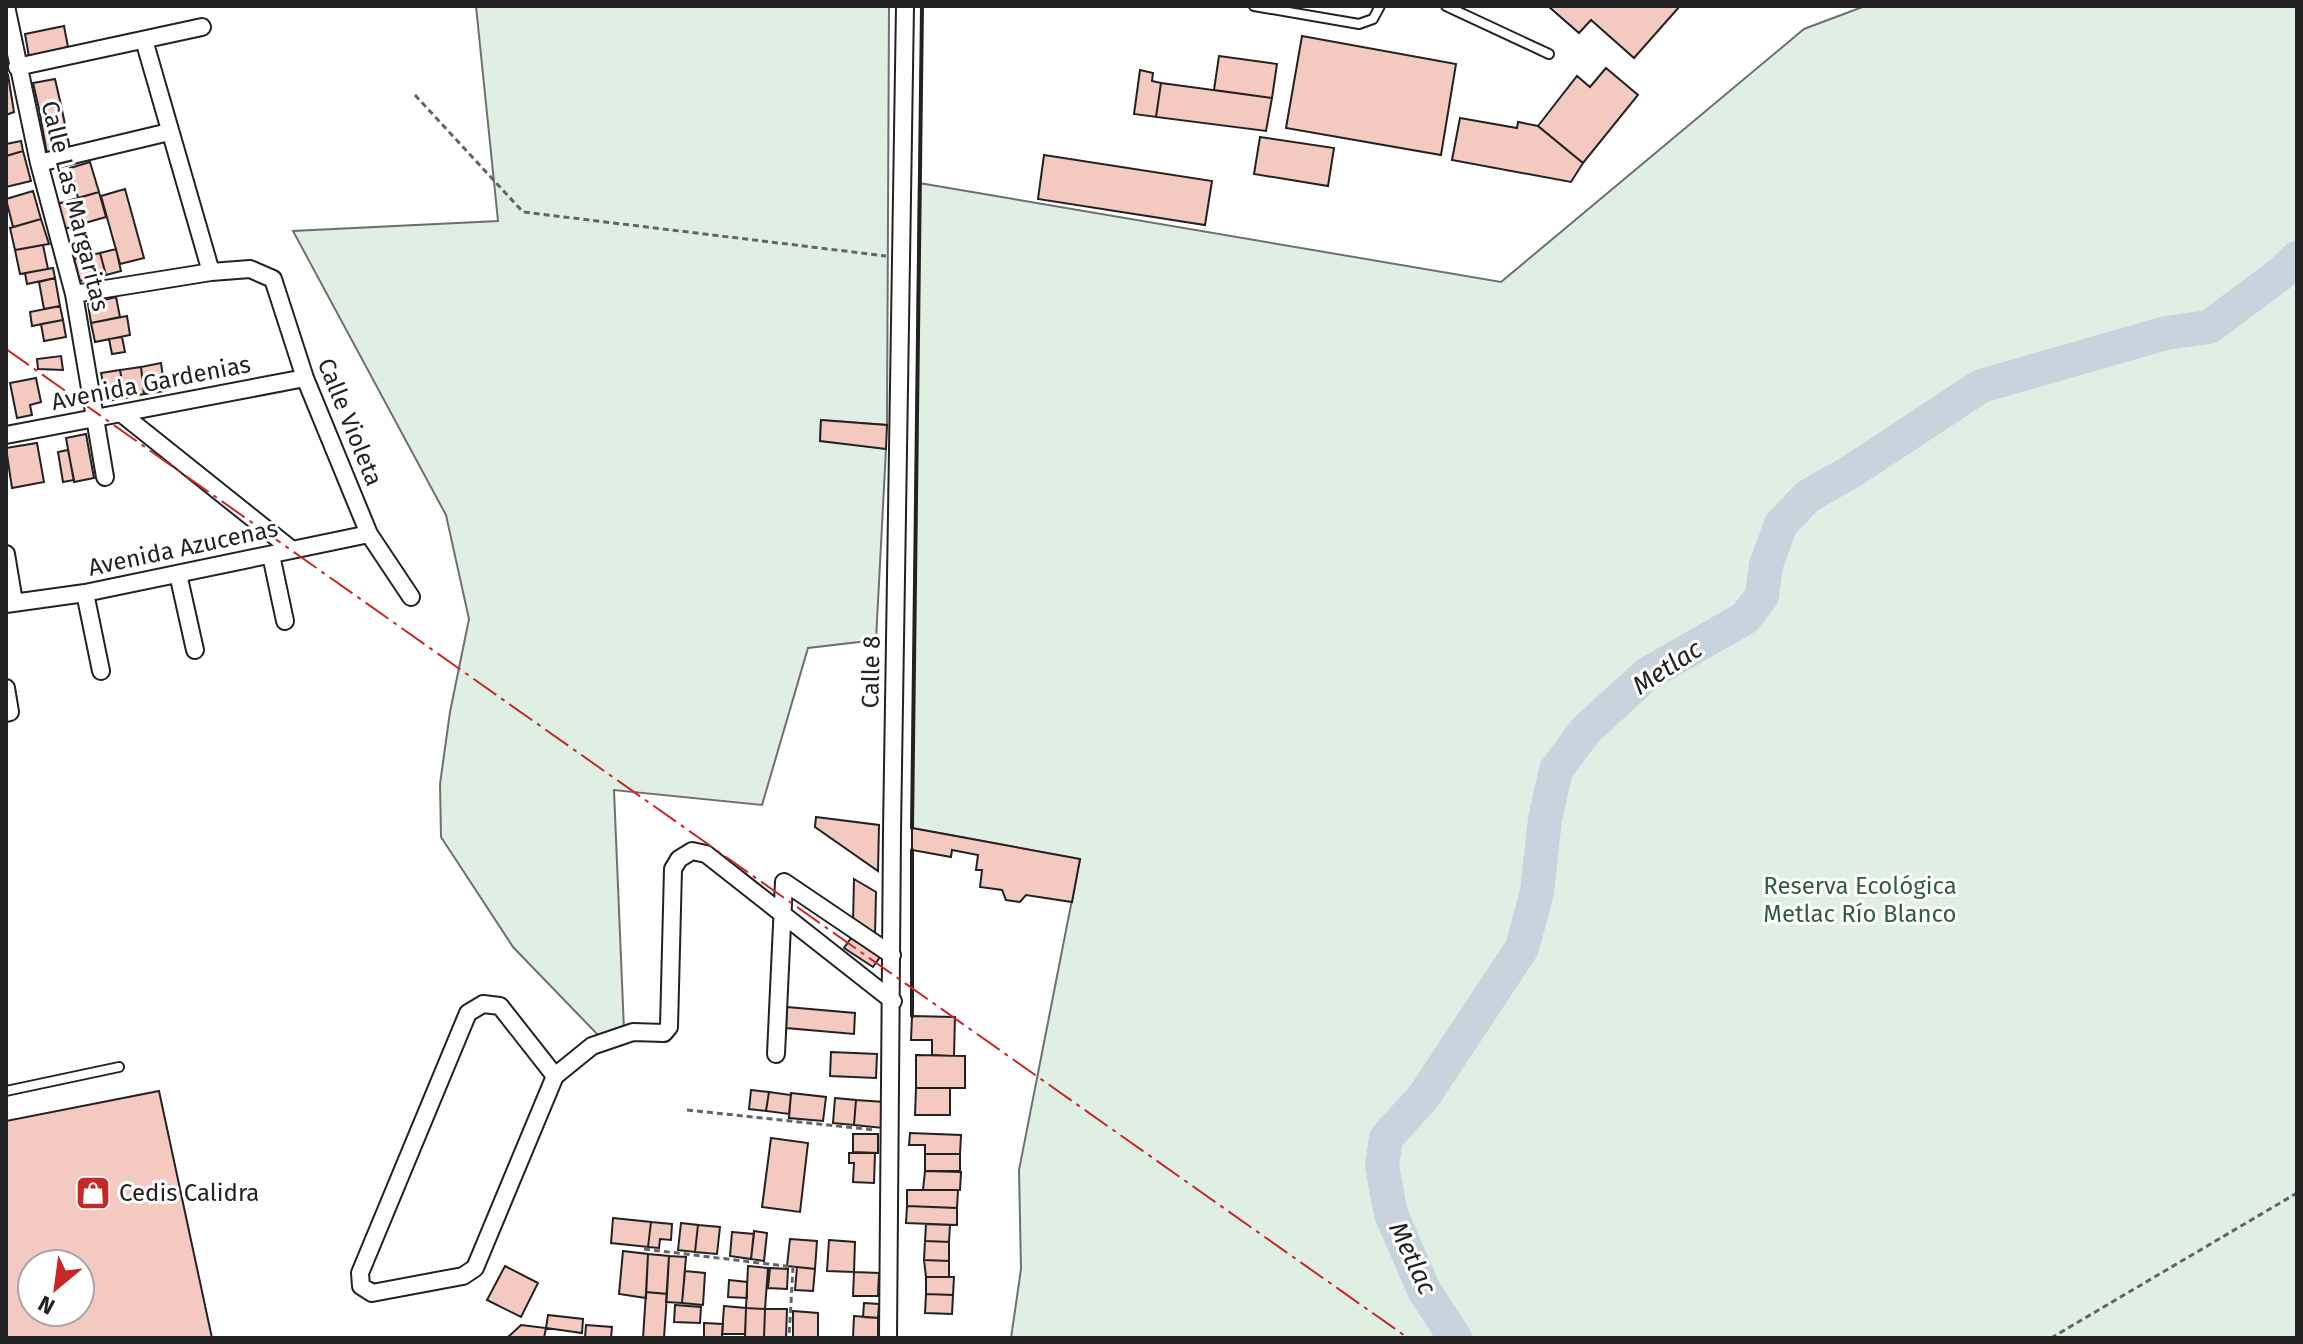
<svg xmlns="http://www.w3.org/2000/svg" width="2303" height="1344" viewBox="0 0 2303 1344" font-family="'Fira Sans',sans-serif">
<style>
.green{fill:#e0efe3;stroke:#6f6f6f;stroke-width:2}
.lines{fill:none;stroke-linecap:round;stroke-linejoin:round}
.river{stroke:#c7d3dd;stroke-width:34}
.building{fill:#f3c9c0;stroke:#222;stroke-width:2;fill-rule:evenodd}
.lane-casing{stroke:#222;stroke-width:12}
.street-casing{stroke:#222;stroke-width:20}
.path{stroke:#646464;stroke-width:3;stroke-dasharray:6 4;stroke-linecap:butt}
.lane{stroke:#fff;stroke-width:8}
.street{stroke:#fff;stroke-width:16}
.wall{stroke:#222;stroke-width:4}
.power{stroke:#c62828;stroke-width:2;stroke-dasharray:28 6 4 6;stroke-linecap:butt}
.labels{text-anchor:middle;stroke-width:6;stroke-linejoin:round;paint-order:stroke}
.street-label{font-size:24px;fill:#222;stroke:#fff}
.park-label{font-size:24px;fill:#2f5e38;stroke:#fff}
.poi-label{font-size:24px;fill:#222;stroke:#fff;text-anchor:start}
.water-label{font-size:26px;font-style:italic;fill:#222;stroke:#fff}
</style>
<rect width="100%" height="100%" fill="#fff"/>
<path class="green" d="M476,6h413l-2,419 -66,-5 -1,20 66,9 -10,191 -68,8 -46,157 -148,-15 10,240 -25,6 -86,-89 -72,-110 -1,-53 10,-72 19,-93 -23,-104 -153,-284 205,-10z
M1865,6h432v1332h-1286l10,-69 -2,-99 61,-311 -168,-31 7,-645 582,99 303,-253z"/>
<g class="lines">
<path class="river" d="M1455,1338l-31,-48 -33,-76 -9,-48 4,-28 38,-42 98,-148 15,-56 8,-73 11,-49 29,-39 62,-57 98,-56 17,-22 4,-31 15,-41 27,-28 44,-25 129,-85 185,-53 43,-6 70,-52 18,-17"/>
</g>
<path class="building" d="M1548,6h132l-46,52 -43,-38 -12,13z
M64,26l4,21 -39,10 -4,-23z
M1302,36l154,28 -15,91 -155,-27z
M1219,56l58,8 -5,34 -58,-8z
M1606,68l32,27 -55,68 -45,-37 39,-50 13,11z
M1140,70l13,3 -1,8 9,2 -5,34 -22,-3z
M8,75l6,37 -8,3v-39z
M55,79l6,26 -22,4 -6,-26z
M1161,83l111,15 -6,33 -110,-14z
M61,105l9,44 -23,5 -8,-45z
M1460,118l57,10 1,-6 20,4 45,37 -12,19 -119,-22z
M1260,137l74,11 -6,38 -74,-12z
M21,141l2,10 -17,5v-12z
M23,151l8,30 -25,6v-31z
M1044,155l168,26 -7,44 -167,-26z
M90,162l9,30 -21,6 -8,-30z
M125,189l19,69 -24,6 -19,-68z
M33,191l8,28 -28,8 -7,-28z
M99,192l7,25 -42,12 -7,-25z
M41,219l8,25 -34,6 -5,-22z
M43,245l5,24 -28,5 -5,-24z
M116,249l5,22 -15,4 -6,-22z
M100,253l6,22 -26,6 -6,-22z
M53,268l2,10 -28,6 -2,-11z
M55,278l5,28 -16,3 -5,-27z
M116,297l4,20 -29,6 -3,-19z
M60,306l3,14 -31,6 -2,-14z
M127,316l3,19 -35,7 -4,-19z
M63,320l3,17 -22,4 -3,-17z
M122,337l3,15 -13,2 -3,-15z
M61,356l2,14 -25,-1 -1,-10z
M161,363l4,28 -21,3 -3,-27z
M141,367l3,27 -19,4 -5,-28z
M120,370l5,28 -18,3 -6,-28z
M36,378l5,24 -11,3 2,10 -15,3 -7,-35z
M821,420l66,5 -1,24 -66,-8z
M86,434l8,44 -20,4 -8,-44z
M37,443l7,39 -32,6 -6,-40z
M68,450l6,30 -11,2 -5,-30z
M816,817l63,8 -1,46 -63,-44z
M912,828l168,31 -8,43 -46,-7 -6,7 -14,-2 -4,-10 -22,-3 2,-17h-6l2,-15 -26,-5 -1,7 -39,-7z
M854,879l22,13 -1,44 -22,-14z
M851,938l29,19 -7,10 -29,-19z
M787,1007l68,6 -1,21 -68,-6z
M912,1016l43,1 -1,39 -22,-1v-15h-21z
M831,1052l46,2 -1,24 -46,-2z
M916,1055l49,1v32h-49z
M916,1088h34v27h-35z
M751,1090l18,2 -3,19 -17,-2z
M159,1091l53,247h-206v-217zM32,1264h48v48h-48z
M769,1092l22,3 -2,19 -23,-3z
M791,1093l35,4 -3,24 -34,-3z
M835,1098l21,2 -2,25 -21,-2z
M856,1100l28,2 -1,26 -29,-3z
M910,1133l51,2 -1,19h-35v-9h-16z
M853,1134h25v19l-25,-1z
M771,1138l37,5 -8,69 -38,-5z
M849,1153h26l-1,30 -21,-1 1,-19h-5z
M925,1154h35v17h-35z
M925,1171l36,1 -1,18h-37z
M907,1190h51l-1,18 -50,-2z
M907,1206l50,2v17l-51,-2z
M613,1218l38,4 -3,25 -37,-4z
M651,1222l21,2 -1,16 -11,-1 -1,9 -11,-1z
M681,1223l17,2 -3,27 -17,-2z
M926,1224l24,1 -1,17 -24,-1z
M698,1225l22,2 -3,27 -22,-2z
M754,1231l13,2 -3,28 -13,-2z
M732,1232l22,2 -3,25 -21,-3z
M790,1239l27,2 -2,28 -28,-3z
M829,1240l26,2 -1,30 -27,-1z
M925,1241l24,1v19l-25,-1z
M623,1251l25,3 -2,44 -27,-4z
M648,1254l21,2 -2,38 -21,-2z
M669,1256l17,1 -4,46 -16,-1z
M924,1260l25,1v16h-23z
M505,1266l33,17 -17,34 -34,-17z
M748,1266l20,2 -3,41 -19,-1z
M797,1267l18,2 -2,22 -18,-1z
M770,1268l18,1 -1,20 -19,-1z
M685,1271l20,2 -2,32 -21,-2z
M854,1272l25,1 -1,23h-25z
M926,1277h28l-1,18 -27,-1z
M729,1280l18,2v16l-19,-1z
M646,1292l21,2 -3,44h-21z
M926,1294l27,1 -1,19 -27,-1z
M864,1303l15,1 -1,14 -15,-1z
M675,1305l26,2 -1,16 -26,-1z
M724,1306l22,2 -1,26h-23z
M746,1308l19,1 -1,29h-19z
M765,1309h22l-1,29h-22z
M793,1311l25,2v25h-25z
M548,1315l35,4 -1,14 -36,-5z
M854,1316l24,2v20l-25,-1z
M704,1323l19,1 -1,14h-18z
M521,1325l25,3 -2,10h-37z
M586,1325l26,2 -1,11h-26z"/>
<g class="lines">
<g class="lane-casing">
<path id="lane" d="M1254,6l105,18 14,-5 7,-13
M1446,6l103,48
M6,1091l113,-24"/>
</g>
<g class="street-casing">
<path id="street" d="M6,6l33,157 35,131 31,183
M144,40l67,232
M17,67l185,-40
M39,163l130,-31
M74,294l137,-22 39,-3 23,10 32,99 64,156 42,63
M122,414l169,135
M6,435l299,-57
M6,554l8,48
M271,555l14,66
M178,574l17,76
M85,593l16,78
M6,604l79,-11 284,-59
M6,688l4,24 -4,1
M776,1054l8,-172 108,73
M555,1076l-55,-70 -17,-2 -15,9 -108,260 1,13 11,7 91,-17 12,-8 80,-192 37,-30 41,-14 31,1 5,-6 4,-158 6,-10 13,-8 14,3 187,147
M888,1338l4,-507 13,-825"/>
</g>
<path class="path" d="M415,95l108,117 363,44
M687,1110l188,20
M644,1249l149,18 -4,71
M2051,1338l246,-145"/>
<use href="#lane" class="lane"/>
<use href="#street" class="street"/>
<path class="wall" d="M912,828l10,-822
M912,1016v-166"/>
<path class="power" d="M6,349l1402,989"/>
</g>
<defs>
<g id="shop-square" transform="scale(1.8)"><rect x="-9" y="-9" width="18" height="18" rx="4" fill="#c62828" stroke="#fff"/><path d="M-5-2.5h2.3a2.7 3.5 0 0 1 5.4 0H5L5.5 6h-11ZM-1.5-2.5h3a1.5 2.3 0 0 0-3 0Z" fill="#fff"/></g>
</defs>
<g fill-rule="evenodd">
<use href="#shop-square" x="93" y="1193"/>
</g>
<g class="labels">
<g class="street-label">
<text transform="translate(75 206) rotate(76)" y="8">Calle Las Margaritas</text>
<text transform="translate(151 383) rotate(-11)" y="8">Avenida Gardenias</text>
<text transform="translate(350 422) rotate(68)" y="8">Calle Violeta</text>
<text transform="translate(183 548) rotate(-12)" y="8">Avenida Azucenas</text>
<text transform="translate(871 672) rotate(-89)" y="8">Calle 8</text>
</g>
<g class="park-label">
<text x="1860" y="894">Reserva Ecológica<tspan x="1860" dy="28">Metlac Río Blanco</tspan></text>
</g>
<g class="poi-label">
<text x="119" y="1201">Cedis Calidra</text>
</g>
<g class="water-label">
<text transform="translate(1667 667) rotate(-33)" y="9">Metlac</text>
<text transform="translate(1413 1258) rotate(65)" y="9">Metlac</text>
</g>
</g>
<rect width="2303" height="1344" fill="none" stroke="#222222" stroke-width="16"/>
<g transform="translate(56 1288) rotate(209)"><circle r="38" fill="#ffffff" stroke="#a7a7a7" stroke-width="2"/>
<path d="M0-6L14 30L0 20L-14 30Z" fill="#c62828"/>
<text y="-12" font-size="22" font-weight="bold" text-anchor="middle" fill="#222222">N</text>
</g>
</svg>
